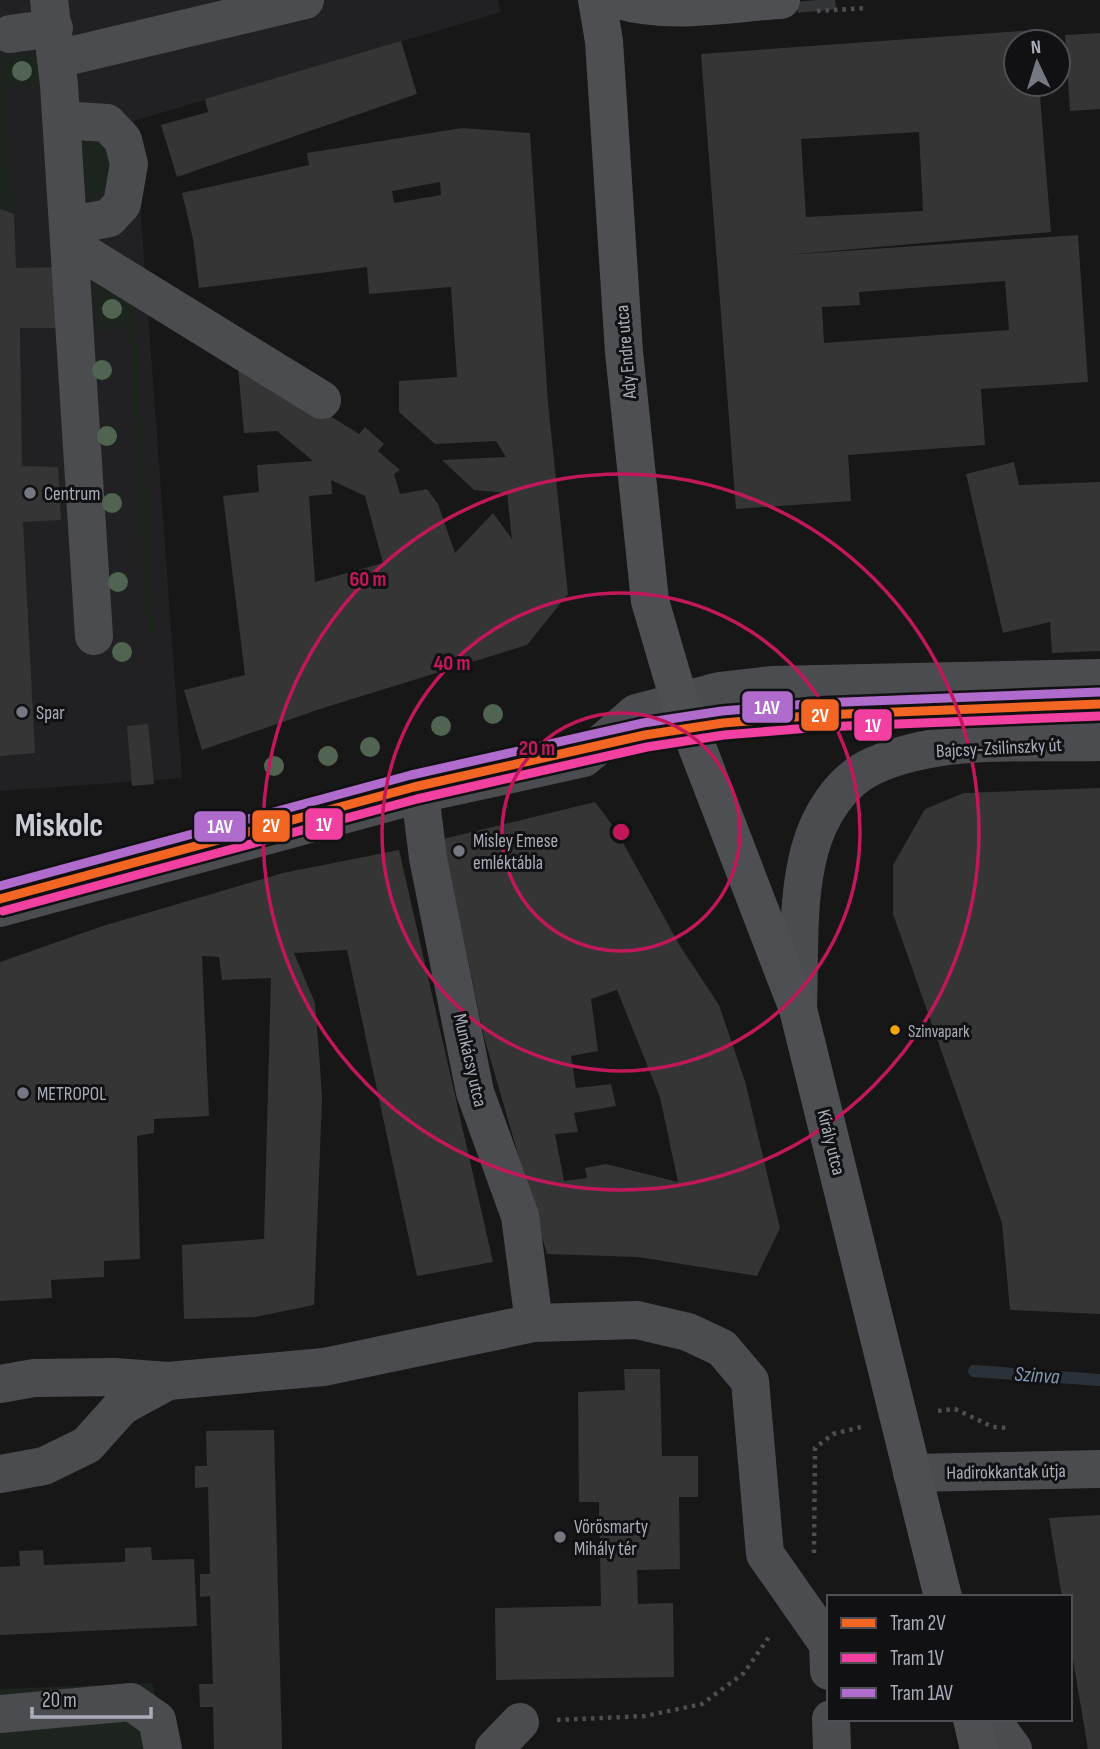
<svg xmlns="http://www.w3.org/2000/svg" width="1100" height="1749" viewBox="0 0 1100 1749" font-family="'Sofia Sans Condensed',sans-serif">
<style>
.built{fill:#212123}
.green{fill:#1d241e}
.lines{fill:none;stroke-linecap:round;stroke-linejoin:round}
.stream{stroke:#2a3239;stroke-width:12}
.building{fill:#353536;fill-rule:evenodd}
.minor-tunnel{stroke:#343537;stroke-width:38;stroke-dasharray:38 19;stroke-linecap:butt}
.path{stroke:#4d4e52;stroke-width:4.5;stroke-dasharray:3.5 5;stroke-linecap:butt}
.minor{stroke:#4b4c50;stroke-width:38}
.major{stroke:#4d4f52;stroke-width:38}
.tram-1-casing{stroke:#111113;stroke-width:14}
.tram-2-casing{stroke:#111113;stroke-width:14}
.tram-3-casing{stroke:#111113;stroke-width:14}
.tram-1{stroke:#f26522;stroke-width:9}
.tram-2{stroke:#f240a1;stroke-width:9}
.tram-3{stroke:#b06ccc;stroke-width:9}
.tree{fill:#506451}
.ring{fill:none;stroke:#c2185b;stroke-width:3.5}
.poi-dot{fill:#757880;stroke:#111113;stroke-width:2.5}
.bus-dot{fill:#f7a600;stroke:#111113;stroke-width:2.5}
.labels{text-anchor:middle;stroke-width:6;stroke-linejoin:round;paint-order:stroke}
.bus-label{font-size:17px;fill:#a8adb8;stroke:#111113;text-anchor:start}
.street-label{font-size:19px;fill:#a8adb8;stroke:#111113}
.poi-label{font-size:19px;fill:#a8adb8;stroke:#111113;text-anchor:start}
.water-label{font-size:21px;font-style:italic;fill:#7f9bb3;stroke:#111113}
.town-label{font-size:33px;font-weight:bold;fill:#c9ccd4;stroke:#111113}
.centre{fill:#c2185b;stroke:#111113;stroke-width:3.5}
.ring-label{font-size:21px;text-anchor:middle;font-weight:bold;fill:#c2185b;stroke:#111113;stroke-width:6;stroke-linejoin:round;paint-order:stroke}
.line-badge{stroke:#111113;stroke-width:2.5}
.badge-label{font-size:19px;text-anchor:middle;font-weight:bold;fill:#fff}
</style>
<rect width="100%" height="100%" fill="#171717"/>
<path class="built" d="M0,0h498l3,12 -367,109 48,657 -182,13z"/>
<path class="green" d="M18,54l22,3 5,28 -40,3 9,126 -14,-5v-152z
M81,138l18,2 13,16 -4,34 -13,9 -8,1z
M92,272l43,26 20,333 -9,2 -18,-305 -32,2z
M152,1683l17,66h-169v-60z"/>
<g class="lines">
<path class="stream" d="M974,1371l126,9"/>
</g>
<path class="building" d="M1034,30l1,12h-19v42h23l12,148 -265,23 292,-20 10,147 -107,7 4,56 -137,10 3,46 -115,8 -35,-455zM919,132l4,79 -117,6 -5,-78zM1005,281l4,49 -185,13 -2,-36 38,-2 -1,-13z
M1100,33v76l-30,2 -5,-76z
M401,41l16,53 -240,83 -16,-52 47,-13 -3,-13z
M462,128l68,5 18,270 20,191 -41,51 -207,64 -118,41 -18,-60 61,-15 -22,-179 36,-4 -2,-27 56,-4 -36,-30 -33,2 -7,-75 122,76 6,-7 19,17 -6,7 22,19 -6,4 6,20 27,-5 11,15 17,49 38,-40 19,26 -5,-46 -33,-3 -32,-30 64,-3 -10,-16 -61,3 -36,-32v-31l58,-4 -6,-90 -82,7 -2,-27 -168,21 -6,-49 -11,-46 127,-28 -2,-12zM440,182l1,13 -47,8 -2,-12zM331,480l34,16 18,67 -68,19 -6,-86 23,-2z
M0,209l14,5 2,54 38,-1 2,61h-36l2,138 36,1 3,53 -38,2 12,231 -35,3z
M1014,462l5,23 81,-3v169l-48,2 -2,-31 -47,11 -37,-159z
M148,724l6,60 -22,2 -5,-60z
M1100,788v526l-90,-4 -8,-87 -109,-309v-49l32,-56 39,-16z
M595,802l21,28 64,116 39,59 26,76 35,147 -23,48 -119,-19 -91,-3 -63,-217 -41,-198zM617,990l43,107 18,85 -72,-18 -21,4 2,10 -23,3 -9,-47 23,-2 -4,-19 42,-7 -5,-22 -35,4 -5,-32 27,-5 -7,-52z
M399,850l94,412 -76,14 -70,-326 -53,3 21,50 5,63 2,33 -8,206 -59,12 -71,2 -2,-74 82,-6 7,-261 -49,2 -3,-23 -17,-1 7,160 -55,3v14l-17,3 3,123 -36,2v16l-53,3 1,18 -52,3v-339l103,-36 180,-53z
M624,1369h36l2,87h36v41h-19l1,72 -43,1 1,34 35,-1 1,74 -178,3 -1,-72 106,-2 -2,-104h-20l-1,-110 47,-2z
M274,1430l8,319h-68l-1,-42h-13l-1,-23h14l-3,-88 -10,1v-23h10l-2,-87 -13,1v-22h12l-1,-35z
M1100,1515v234h-12l-18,-107v-45h-8l-13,-79z
M151,1547l1,13 42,-1 3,67 -197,9v-68l20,-1 -1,-15 24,-1 1,15 81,-3v-14z"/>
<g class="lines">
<path class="minor-tunnel" d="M816,0l1,11"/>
<path class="path" d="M817,11l51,-3
M938,1411l17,-2 38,18 15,1
M814,1553l1,-105 18,-14 28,-7
M557,1720l88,-4 57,-12 42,-31 27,-39"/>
<path class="minor" d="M49,0l10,85 35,551
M10,34l44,-6
M57,59l248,-59
M61,120l46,3 16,17 6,24 -7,40 -13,14 -41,8
M69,244l253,156
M420,794l8,64 47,234 45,124 14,107
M0,908l420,-114 164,-36 52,-45 83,-22 52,-6 329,-7
M798,1009c2,-52 -2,-110 12,-160 9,-33 31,-69 63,-83 68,-31 154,-22 227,-24
M0,1384l34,-6 81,-1 53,4 156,-14 210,-44 103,-3 51,12 34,16 28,33 15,173 63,90 1,27
M912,1473l188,-4
M0,1474l44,-8 43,-21 35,-39 46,-25
M0,1714l131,-12 26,18 6,29
M831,1719l1,30
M991,1719l22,30
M494,1749l26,-27"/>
<path class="major" d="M597,0l7,41 20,311 26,249 29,99 119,309 145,588
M619,0c51,15 110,3 162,0
M972,1719l7,30"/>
<g class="tram-1-casing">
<path id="tram-1" d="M0,899l414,-112 231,-52 78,-12 97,-8 280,-11"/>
</g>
<g class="tram-2-casing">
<path id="tram-2" d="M3,911l414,-112 230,-52 77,-12 97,-8 279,-11"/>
</g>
<g class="tram-3-casing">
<path id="tram-3" d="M0,886l411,-111 232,-52 79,-12 97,-8 281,-11"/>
</g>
<use href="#tram-1" class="tram-1"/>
<use href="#tram-2" class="tram-2"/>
<use href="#tram-3" class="tram-3"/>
</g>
<g class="tree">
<circle cx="22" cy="71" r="10"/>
<circle cx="112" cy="309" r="10"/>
<circle cx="102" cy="370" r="10"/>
<circle cx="107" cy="436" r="10"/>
<circle cx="112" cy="503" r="10"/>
<circle cx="118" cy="582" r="10"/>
<circle cx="122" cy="652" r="10"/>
<circle cx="493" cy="714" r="10"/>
<circle cx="441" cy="726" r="10"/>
<circle cx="370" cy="747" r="10"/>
<circle cx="328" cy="756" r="10"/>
<circle cx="274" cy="766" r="10"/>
</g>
<g class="ring">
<circle cx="621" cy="832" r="119"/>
<circle cx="621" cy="832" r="239"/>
<circle cx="621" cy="832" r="358"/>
</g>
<g class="poi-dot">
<circle cx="30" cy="493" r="7"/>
<circle cx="22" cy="712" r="7"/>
<circle cx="459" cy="851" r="7"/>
<circle cx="23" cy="1093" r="7"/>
<circle cx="560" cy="1537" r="7"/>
</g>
<circle class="bus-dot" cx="895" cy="1030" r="6"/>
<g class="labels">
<g class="bus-label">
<text x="908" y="1037">Szinvapark</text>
</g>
<g class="street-label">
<text transform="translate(625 352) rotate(-95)" y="7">Ady Endre utca</text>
<text transform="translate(999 747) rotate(-3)" y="7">Bajcsy-Zsilinszky út</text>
<text transform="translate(471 1060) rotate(77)" y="7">Munkácsy utca</text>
<text transform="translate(832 1142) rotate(76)" y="7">Király utca</text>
<text transform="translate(1006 1471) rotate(-1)" y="7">Hadirokkantak útja</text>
</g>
<g class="poi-label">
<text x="44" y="500">Centrum</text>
<text x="36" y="719">Spar</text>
<text x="473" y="847">Misley Emese<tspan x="473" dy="22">emléktábla</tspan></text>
<text x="37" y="1100">METROPOL</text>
<text x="574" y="1533">Vörösmarty<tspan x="574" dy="22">Mihály tér</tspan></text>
</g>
<g class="water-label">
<text transform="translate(1037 1375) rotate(4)" y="7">Szinva</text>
</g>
<g class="town-label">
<text x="59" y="836">Miskolc</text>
</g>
</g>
<circle cx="621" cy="832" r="10" class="centre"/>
<g class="ring-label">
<text x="368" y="586">60 m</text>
<text x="452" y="670">40 m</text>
<text x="537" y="755">20 m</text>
</g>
<g class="line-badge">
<rect x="741" y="690" width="53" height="34" rx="7" fill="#b06ccc"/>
<rect x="800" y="698" width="40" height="34" rx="7" fill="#f26522"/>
<rect x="853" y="708" width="40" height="34" rx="7" fill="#f240a1"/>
<rect x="304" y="807" width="40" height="34" rx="7" fill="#f240a1"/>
<rect x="251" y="809" width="40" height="34" rx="7" fill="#f26522"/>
<rect x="193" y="810" width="54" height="33" rx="7" fill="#b06ccc"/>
</g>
<g class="badge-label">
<text x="767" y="714">1AV</text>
<text x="820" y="722">2V</text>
<text x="873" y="732">1V</text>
<text x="324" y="831">1V</text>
<text x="271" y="832">2V</text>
<text x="220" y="833">1AV</text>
</g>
<rect x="827" y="1595" width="245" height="126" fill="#111113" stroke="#4d4f55" stroke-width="2"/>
<rect x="841" y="1618" width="35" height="10" fill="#f26522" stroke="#4d4f55" stroke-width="2"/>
<text x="890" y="1630" font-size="21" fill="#a8adb8">Tram 2V</text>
<rect x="841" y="1653" width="35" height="10" fill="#f240a1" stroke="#4d4f55" stroke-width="2"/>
<text x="890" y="1665" font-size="21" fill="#a8adb8">Tram 1V</text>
<rect x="841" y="1688" width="35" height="10" fill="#b06ccc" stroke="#4d4f55" stroke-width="2"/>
<text x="890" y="1700" font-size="21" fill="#a8adb8">Tram 1AV</text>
<g transform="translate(1037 63) rotate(356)"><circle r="33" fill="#111113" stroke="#4d4f55" stroke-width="2"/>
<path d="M0-5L12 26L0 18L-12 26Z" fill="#757880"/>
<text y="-10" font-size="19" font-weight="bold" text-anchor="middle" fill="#a8adb8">N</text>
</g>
<path d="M32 1707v10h119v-10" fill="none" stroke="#a8adb8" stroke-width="3.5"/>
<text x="42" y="1707" font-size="21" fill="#a8adb8" stroke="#111113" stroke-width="5" paint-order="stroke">20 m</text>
</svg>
